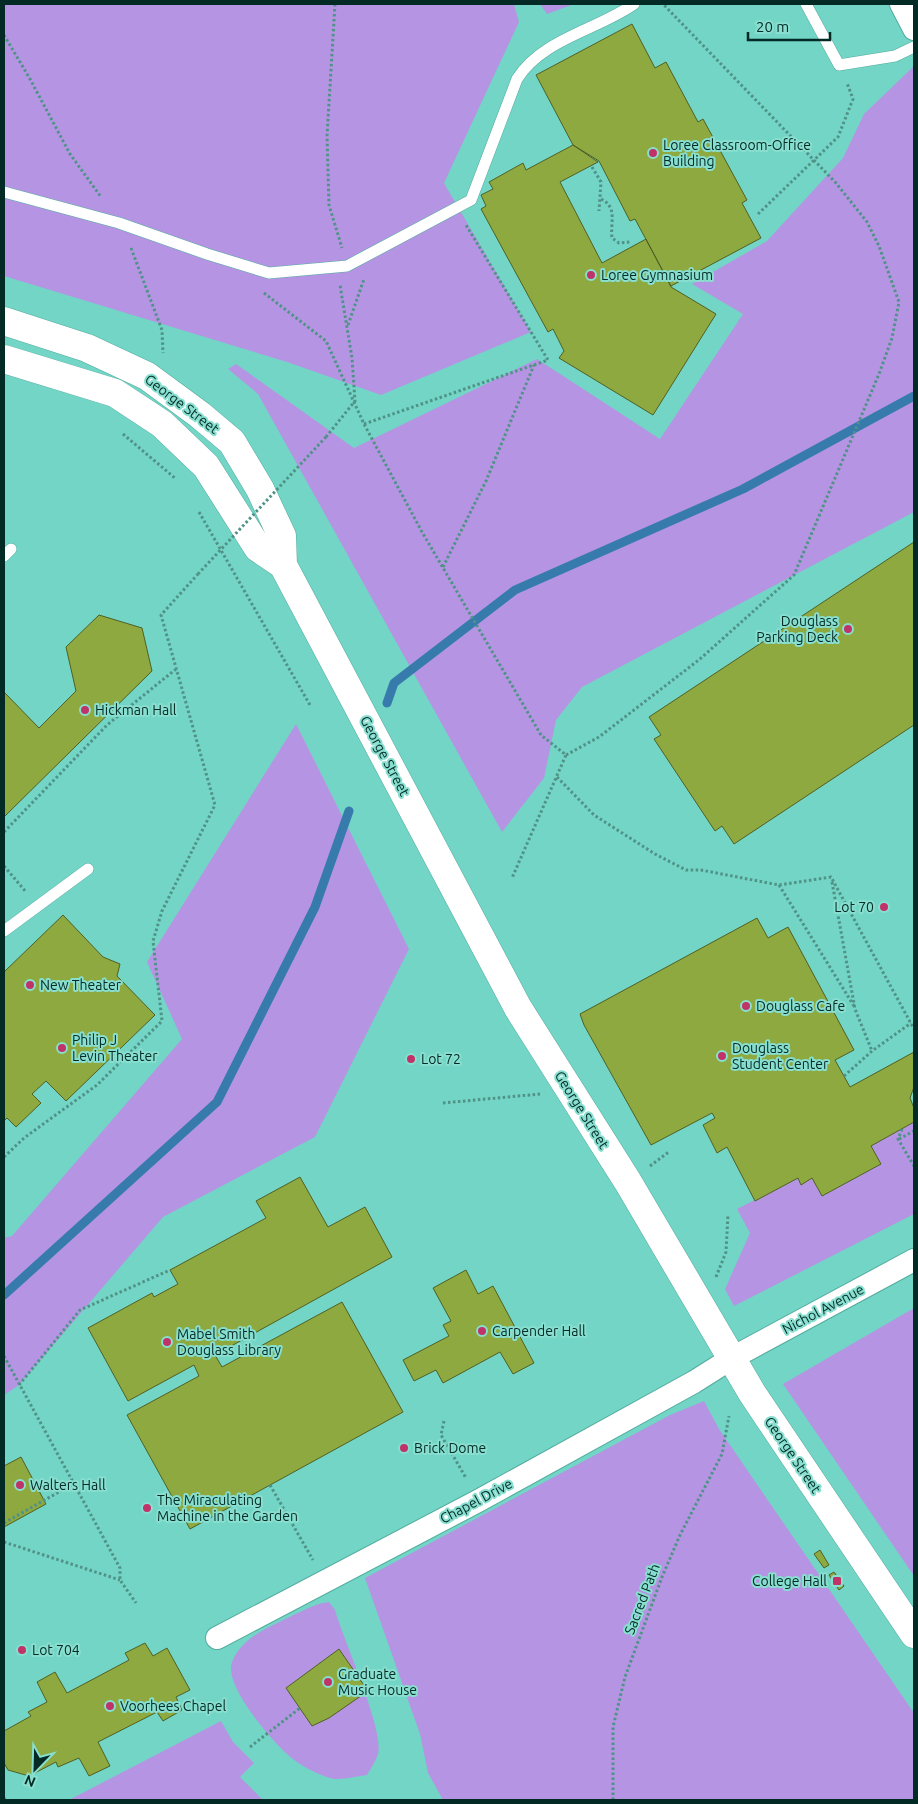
<svg xmlns="http://www.w3.org/2000/svg" width="918" height="1804" viewBox="0 0 918 1804" font-family="Ubuntu,sans-serif">
<style>
.built{fill:#72d5c5}
.green{fill:#b595e3}
.lines{fill:none;stroke-linecap:round;stroke-linejoin:round}
.stream{stroke:#377bac;stroke-width:9}
.building{fill:#8da93f;stroke:#506024}
.service-casing{stroke:#54ac9f;stroke-width:12}
.minor-casing{stroke:#54ac9f;stroke-width:24}
.tertiary-casing{stroke:#54ac9f;stroke-width:29}
.path{stroke:#509287;stroke-width:3;stroke-dasharray:2.5 2.5;stroke-linecap:butt}
.service{stroke:#fff;stroke-width:11}
.minor{stroke:#fff;stroke-width:22}
.tertiary{stroke:#fff;stroke-width:28}
.path-bridge{stroke:#509287;stroke-width:3;stroke-dasharray:2.5 2.5;stroke-linecap:butt}
.poi-dot{fill:#bf3368;stroke:#88dfd0;stroke-width:2}
.labels{text-anchor:middle;stroke-width:4;stroke-linejoin:round;paint-order:stroke}
.poi-label{font-size:14px;fill:#032a25;stroke:#88dfd0;text-anchor:start}
.street-label{font-size:14px;fill:#032a25;stroke:#88dfd0}
</style>
<rect width="100%" height="100%" fill="#88dfd0"/>
<path class="built" d="M4,4h910v1796h-910z"/>
<path class="green" d="M4,4h510l5,18 -75,161 87,149 -150,63 -94,-33 -283,-86z
M540,4h34l-27,10z
M914,66v446l-332,175 -26,33 -12,58 -42,54 -244,-438 -30,-25 8,-5 118,84 183,-89 123,80 83,-125 -51,-30 75,-43 76,-83 21,-44z
M296,724l113,225 -94,188 -152,80 -144,168 -15,10v-157l8,-2 170,-197 -35,-77z
M914,1122v92l-180,92 -9,-17 25,-56 -13,-24 61,-31 3,6 11,-6 10,18 58,-32 -9,-18z
M914,1308v268l-131,-192z
M704,1401l15,28 195,284v87h-471l-15,-27 -8,-39 -55,-156 305,-163z
M329,1602l6,8c8,29 50,121 43,144 -2,7 -7,14 -11,21 -10,1 -27,6 -37,3 -16,-5 -31,-13 -43,-24 -16,-14 -64,-70 -55,-92 9,-22 29,-31 49,-41 16,-7 31,-17 48,-19z
M221,1721l12,21 21,21 -14,14 23,23h-194z"/>
<g class="lines">
<path class="stream" d="M387,703l7,-20 121,-93 228,-101 171,-93
M4,1295l213,-193 98,-195 34,-96"/>
</g>
<path class="building" d="M632,24l23,44 11,-6 32,60 5,-3 44,81 -5,3 19,35 -90,48 -36,-67 -5,2 -31,-60 -26,-16 -37,-70z
M573,145l25,17 -38,20 42,81 44,-24 25,48 45,27 -63,101 -94,-57 5,-7 -11,-22 -5,3 -67,-123 5,-3 -5,-11 12,-6 -4,-7 34,-19 3,7z
M914,542v183l-180,119 -12,-18 -7,5 -61,-92 7,-4 -12,-18z
M99,615l43,13 10,43 -148,146v-125l35,36 37,-37 -10,-44z
M63,915l40,42 17,7 -3,12 38,39 -89,86 -20,-20 -14,13 9,9 -25,24 -9,-9 -3,3v-149z
M757,918l11,20 20,-11 66,123 -19,10 15,27 64,-35v35l-4,11 4,10v14l-43,24 10,18 -59,32 -10,-18 -11,7 -3,-7 -43,23 -28,-54 -10,6 -14,-28 12,-7 -3,-5 -61,32 -67,-120 -4,-11z
M300,1177l28,50 37,-20 27,50 -177,98 7,12 120,-65 61,110 -213,117 -63,-114 72,-39 -5,-11 -66,36 -40,-73 64,-35 2,4 24,-13 -8,-14 96,-52 -10,-17z
M466,1270l12,24 15,-8 41,77 -21,11 -13,-22 -57,31 -7,-13 -22,11 -11,-21 46,-24 -6,-11 8,-4 -18,-33z
M21,1457l25,47 -42,23v-61z
M820,1550l9,15 -5,3 -10,-14z
M834,1572l10,14 -5,4 -10,-15z
M145,1643l8,13 14,-8 23,42 -14,7 6,13 -19,11 -6,-9 -59,30 12,24 -21,10 -10,-18 -21,9 -2,-5 -27,14 -21,-6 -4,-7v-32l27,-15 -3,-4 19,-10 -10,-20 18,-10 12,21 62,-33 -4,-7z
M339,1649l29,42 -39,27 -17,8 -26,-38z"/>
<g class="lines">
<g class="service-casing">
<path id="service" d="M806,4l33,61 56,-9 19,-9
M4,192l115,31 88,31 62,19 78,-7 124,-66 46,-121c25,-40 80,-49 117,-75
M4,556l7,-7
M4,931l84,-62"/>
</g>
<g class="minor-casing">
<path id="minor" d="M901,4l13,25
M217,1638l261,-137 216,-119 38,-24 182,-98"/>
</g>
<g class="tertiary-casing">
<path id="tertiary" d="M4,321l83,27 60,28 53,39 32,27 28,47 22,47 1,29
M4,359l111,34 47,31 44,42 52,82 25,17 235,443 110,174 124,211 162,241"/>
</g>
<path class="path" d="M335,4l-8,132 2,69 13,43
M4,35l26,44 40,75 31,43
M592,167l9,15 -2,29
M601,199c17,8 9,24 11,39l7,5 11,-1
M758,214l80,-77 15,-38 -6,-16
M131,248l31,82 1,23
M264,293l62,48 38,83 58,108 119,203 25,20 -54,123
M348,325l16,-46
M364,424l184,-64 -82,-135
M123,434l53,45
M326,437l29,-36 -3,-43 -12,-73
M199,512l111,193
M443,567l43,-86 48,-116
M566,755l33,-18 101,-78 94,-84 85,-201 13,-36 7,-36 -20,-56 -12,-24 -31,-39 -173,-179
M557,777l37,38 61,39 31,16h15l78,15 52,-8 83,152
M4,832l103,-107 69,-56
M4,866l22,26
M832,882l23,127 17,42
M779,885l75,121
M844,1076l28,-25 39,-28
M443,1103l97,-9
M902,1129l-4,10 16,27
M899,1139l15,-8
M4,1157l20,-19 73,-53 65,-64 -9,-80 9,-30 53,-106 -54,-190 37,-41
M650,1166l20,-15
M716,1277l10,-25 2,-38
M4,1356l116,212v12l16,23
M19,1385l61,-75 90,-40
M444,1421l-3,14 25,43
M270,1485l43,75
M4,1523l69,-39
M4,1542l116,38
M250,1747l50,-39
M4,1798l1,2
M613,1800v-73l12,-50 37,-100 18,-42 42,-81 7,-38"/>
<use href="#service" class="service"/>
<use href="#minor" class="minor"/>
<use href="#tertiary" class="tertiary"/>
<path class="path-bridge" d="M198,574l128,-137"/>
</g>
<g class="poi-dot">
<circle cx="653" cy="153" r="5"/>
<circle cx="591" cy="275" r="5"/>
<circle cx="848" cy="629" r="5"/>
<circle cx="85" cy="710" r="5"/>
<circle cx="884" cy="907" r="5"/>
<circle cx="30" cy="985" r="5"/>
<circle cx="746" cy="1006" r="5"/>
<circle cx="62" cy="1048" r="5"/>
<circle cx="722" cy="1056" r="5"/>
<circle cx="411" cy="1059" r="5"/>
<circle cx="482" cy="1331" r="5"/>
<circle cx="167" cy="1342" r="5"/>
<circle cx="404" cy="1448" r="5"/>
<circle cx="20" cy="1485" r="5"/>
<circle cx="147" cy="1508" r="5"/>
<rect x="832" y="1576" width="10" height="10" rx="2.5"/>
<circle cx="22" cy="1650" r="5"/>
<circle cx="328" cy="1682" r="5"/>
<circle cx="110" cy="1706" r="5"/>
</g>
<g class="labels">
<g class="poi-label">
<text x="663" y="150">Loree Classroom-Office<tspan x="663" dy="16">Building</tspan></text>
<text x="601" y="280">Loree Gymnasium</text>
<text x="838" y="626" text-anchor="end">Douglass<tspan x="838" dy="16">Parking Deck</tspan></text>
<text x="95" y="715">Hickman Hall</text>
<text x="874" y="912" text-anchor="end">Lot 70</text>
<text x="40" y="990">New Theater</text>
<text x="756" y="1011">Douglass Cafe</text>
<text x="72" y="1045">Philip J<tspan x="72" dy="16">Levin Theater</tspan></text>
<text x="732" y="1053">Douglass<tspan x="732" dy="16">Student Center</tspan></text>
<text x="421" y="1064">Lot 72</text>
<text x="492" y="1336">Carpender Hall</text>
<text x="177" y="1339">Mabel Smith<tspan x="177" dy="16">Douglass Library</tspan></text>
<text x="414" y="1453">Brick Dome</text>
<text x="30" y="1490">Walters Hall</text>
<text x="157" y="1505">The Miraculating<tspan x="157" dy="16">Machine in the Garden</tspan></text>
<text x="827" y="1586" text-anchor="end">College Hall</text>
<text x="32" y="1655">Lot 704</text>
<text x="338" y="1679">Graduate<tspan x="338" dy="16">Music House</tspan></text>
<text x="120" y="1711">Voorhees Chapel</text>
</g>
<g class="street-label">
<text transform="translate(182 404) rotate(37)" y="5">George Street</text>
<text transform="translate(385 756) rotate(62)" y="5">George Street</text>
<text transform="translate(582 1110) rotate(58)" y="5">George Street</text>
<text transform="translate(823 1309) rotate(-28)" y="5">Nichol Avenue</text>
<text transform="translate(793 1455) rotate(56)" y="5">George Street</text>
<text transform="translate(476 1501) rotate(-28)" y="5">Chapel Drive</text>
<text transform="translate(642 1599) rotate(-69)" y="5">Sacred Path</text>
</g>
</g>
<rect width="918" height="1804" fill="none" stroke="#032a25" stroke-width="10"/>
<g transform="translate(35 1769) rotate(203)" stroke="#88dfd0" stroke-width="4" paint-order="stroke">
<path d="M0-4L9 19L0 12L-9 19Z" fill="#032a25"/>
<text y="-8" font-size="14" font-weight="bold" text-anchor="middle" fill="#032a25">N</text>
</g>
<path d="M748 32v8h82v-8" fill="none" stroke="#032a25" stroke-width="2.5"/>
<text x="756" y="32" font-size="15" fill="#032a25" stroke="#88dfd0" stroke-width="4" paint-order="stroke">20 m</text>
</svg>
